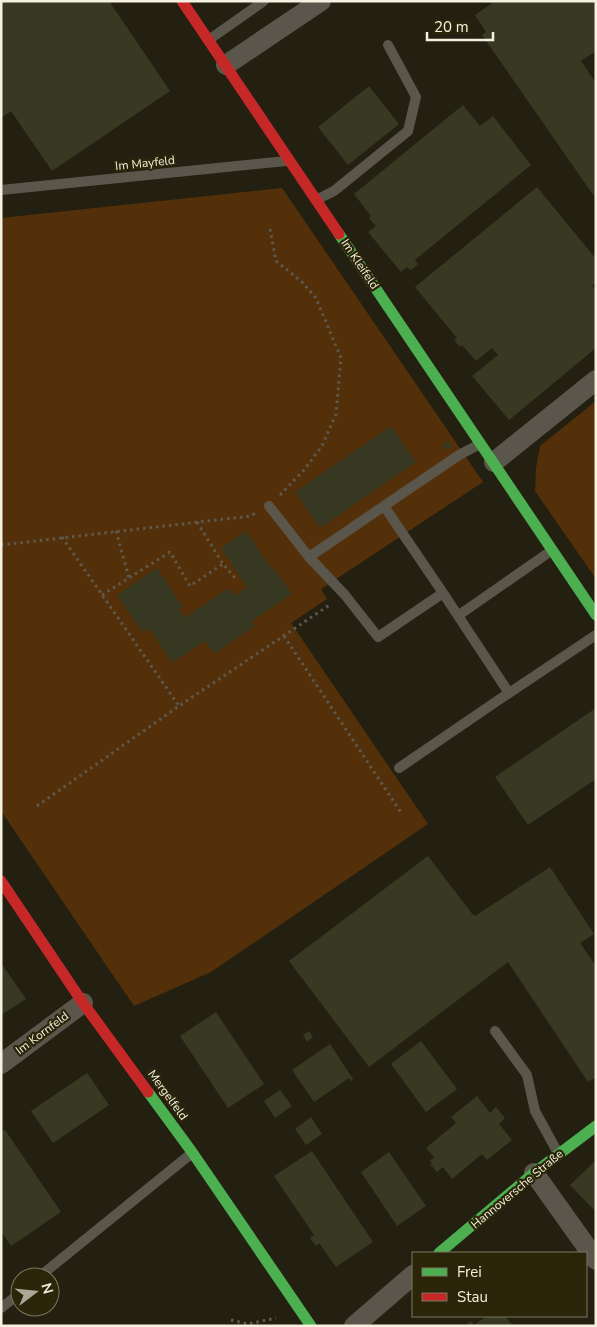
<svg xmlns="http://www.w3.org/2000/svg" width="597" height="1327" viewBox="0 0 597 1327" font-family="'Nunito Sans',sans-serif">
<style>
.green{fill:#533009}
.building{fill:#383922}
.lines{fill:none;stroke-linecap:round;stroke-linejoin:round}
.path{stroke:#5e594e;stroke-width:3;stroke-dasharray:2.5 4;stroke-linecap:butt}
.lane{stroke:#5b564c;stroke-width:10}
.street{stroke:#5b564c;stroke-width:20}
.fast{stroke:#4caf50;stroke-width:11}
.jam{stroke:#c62828;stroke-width:11}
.labels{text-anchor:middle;stroke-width:4.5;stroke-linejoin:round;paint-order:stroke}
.street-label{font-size:12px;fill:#f4f1e0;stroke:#2b2609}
</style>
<rect width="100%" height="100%" fill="#232011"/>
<path class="green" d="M282,188l201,294 -162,107 6,10 -36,24 137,201 -217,148 -77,34 -133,-195v-593z
M596,401v178l-61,-88 1,-23 4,-22z"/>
<path class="building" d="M1,1h108l61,90 -118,80 -41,-60 -10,7z
M495,1h101v50l-15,10 15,22v116l-114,-164 4,-3 -11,-17z
M369,86l30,38 -51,41 -30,-38z
M463,105l17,21 13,-10 38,49 -116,95 3,4 -7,6 -4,-3 -6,5 -33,-40 8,-6 -7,-8 2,-2 -17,-22z
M537,187l59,72v24l-4,3 4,4v58l-87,72 -37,-44 26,-21 -6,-7 -16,13 -14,-16 -2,2 -6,-7 3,-2 -42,-51z
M391,426l25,36 -96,66 -25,-36z
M448,441l4,5 -7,4 -3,-5z
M246,531l26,39 2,-2 18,26 -40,27 3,5 -41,28 -9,-13 -33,22 -22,-34 -7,4 -26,-38 40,-27 26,39 -4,2 5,9 45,-30 5,8 13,-9 -26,-39z
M596,708v71l-68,46 -33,-48z
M428,856l45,59 1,-1 1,2 75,-49 44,67 -14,9 16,23v111l-8,5 -80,-120 -139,105 -80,-106z
M1,963l25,36 -25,16z
M216,1012l48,72 -36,24 -48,-72z
M309,1031l4,6 -6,5 -4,-7z
M421,1041l36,48 -31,23 -35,-48z
M330,1044l23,35 -2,2 -2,-3 -35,24 -22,-32z
M87,1073l22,32 -56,38 -22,-32z
M280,1090l12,16 -17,12 -11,-17z
M477,1096l13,17 6,-6 9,11 -6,6 13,16 -25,20 -5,-6 -30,25 -9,-12 -6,5 -7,-8 2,-1 -2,-2 4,-4 -8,-9 30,-25 -5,-6z
M311,1117l11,17 -16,11 -11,-16z
M5,1130l56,82 -50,34 -10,-15v-99z
M312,1151l61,91 -37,25 -17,-24 -3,3 -6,-8 4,-3 -40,-59z
M389,1152l37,54 -29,20 -36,-54z
M596,1160v52l-26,-27z
M487,1316h18l8,10h-49l7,-5 3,4z"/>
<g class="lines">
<path class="path" d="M270,229l6,32 26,21 14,16 25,60 -5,56 -14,32 -18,24 -25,26
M197,522l26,42 12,14
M116,531l13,47
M62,537l117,169
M1,545l249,-29 6,-3
M102,595l68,-43 20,34 33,-22
M284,636l118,178
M37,806l142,-100 152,-102
M231,1320l17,4 28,-6"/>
<path class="lane" d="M210,39l54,-38
M1,190l285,-29
M318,199l16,-8 74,-60 8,-34 -28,-52
M269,506l40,51 150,-102 21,-11
M384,506l59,87
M309,557l36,38 33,42 65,-44 66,100 87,-58
M459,615l92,-64
M399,768l110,-75
M495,1031l32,44 8,36 23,42
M39,1277l153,-124
M1,1308l19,-15"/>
<path class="street" d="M226,65l95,-64
M494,462l102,-82
M1,1064l82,-61
M534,1173l62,87
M354,1326l59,-51"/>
<path class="fast" d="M339,234l257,381
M148,1092l44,60 119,174
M439,1253l95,-80 62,-47"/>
<path class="jam" d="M182,1l157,233
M1,881l82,122 65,89"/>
</g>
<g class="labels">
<g class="street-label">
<text transform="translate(145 163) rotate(-6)" y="4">Im Mayfeld</text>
<text transform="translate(360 264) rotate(56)" y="4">Im Kleifeld</text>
<text transform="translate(42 1033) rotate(-37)" y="4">Im Kornfeld</text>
<text transform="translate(168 1095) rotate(54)" y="4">Mergelfeld</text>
<text transform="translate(517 1189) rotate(-40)" y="4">Hannoversche Straße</text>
</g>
</g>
<rect width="597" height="1327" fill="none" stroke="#f4f1e0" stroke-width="5"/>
<rect x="412" y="1252" width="175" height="65" fill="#2b2609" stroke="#7b775f"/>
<rect x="422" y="1268" width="25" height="8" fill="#4caf50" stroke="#7b775f"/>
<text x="457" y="1277" font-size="15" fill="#f4f1e0">Frei</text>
<rect x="422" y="1293" width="25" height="8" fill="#c62828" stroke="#7b775f"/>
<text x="457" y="1302" font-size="15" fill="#f4f1e0">Stau</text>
<g transform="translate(35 1292) rotate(74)"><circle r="24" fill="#2b2609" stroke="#7b775f"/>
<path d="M0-4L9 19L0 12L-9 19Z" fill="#aba898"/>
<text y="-8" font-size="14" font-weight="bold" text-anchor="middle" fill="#f4f1e0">N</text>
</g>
<path d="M427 32v8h66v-8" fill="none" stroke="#f4f1e0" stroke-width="2.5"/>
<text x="434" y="32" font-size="15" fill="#f4f1e0" stroke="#2b2609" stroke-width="4" paint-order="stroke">20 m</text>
</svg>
